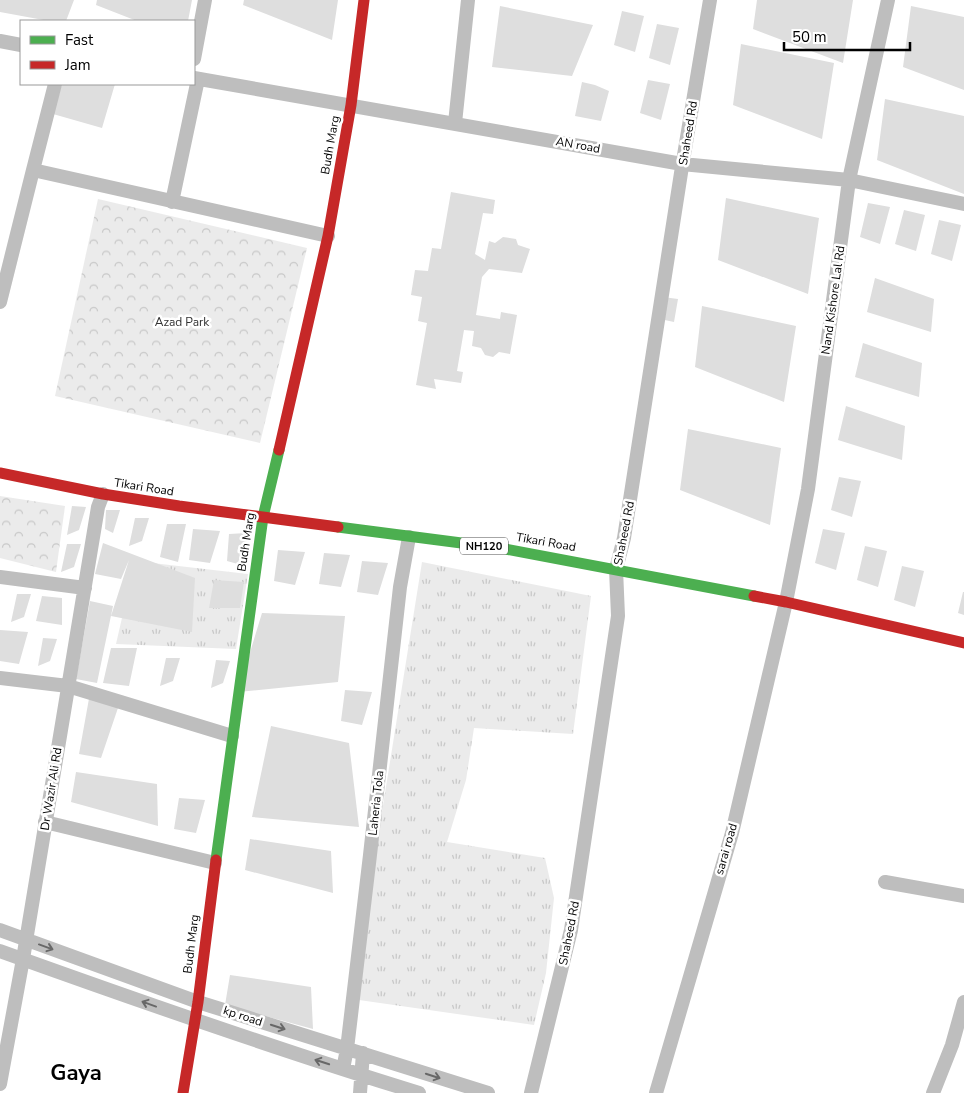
<svg xmlns="http://www.w3.org/2000/svg" width="964" height="1093" viewBox="0 0 964 1093" font-family="'Nunito Sans',sans-serif">
<style>
.grass{fill:url(#grass-tufts)}
.park{fill:url(#park-crowns)}
.building{fill:#dedede}
.lines{fill:none;stroke-linecap:round;stroke-linejoin:round}
.street{stroke:#bebebe;stroke-width:14}
.fast{stroke:#4caf50;stroke-width:11}
.jam{stroke:#c62828;stroke-width:11}
.oneway{stroke:#686868}
.labels{text-anchor:middle;stroke-width:5;stroke-linejoin:round;paint-order:stroke}
.shield{fill:#fff;stroke:#4c4c4c;stroke-width:1}
.shield-label{font-size:11px;font-weight:bold;fill:#000}
.street-label{font-size:12px;fill:#000;stroke:#fff}
.park-label{font-size:12px;fill:#313131;stroke:#fff}
.town-label{font-size:22px;font-weight:bold;fill:#000;stroke:#fff}
</style>
<defs>
<pattern id="grass-tufts" width="24" height="20" patternUnits="userSpaceOnUse" patternTransform="scale(1.25)"><rect width="24" height="20" fill="#ebebeb"/><path d="M3 7l-1-3M5 7V3M7 7l1-3M15 17l-1-3M17 17v-4M19 17l1-3" fill="none" stroke="#c8c8c8"/></pattern>
<pattern id="park-crowns" width="20" height="18" patternUnits="userSpaceOnUse" patternTransform="scale(1.25)"><rect width="20" height="18" fill="#ebebeb"/><path d="M2 6a3 3 0 1 1 6 0M12 15a3 3 0 1 1 6 0" fill="none" stroke="#c8c8c8"/></pattern>
</defs>
<rect width="100%" height="100%" fill="#fff"/>
<path class="grass" d="M135,561l113,13 -12,75 -120,-5z
M422,562l169,34 -18,138 -99,-6 -8,52 -19,62 98,16 9,40 -8,75 -12,52 -182,-26z"/>
<path class="park" d="M98,199l209,49 -47,195 -205,-47z
M0,496l65,10 -9,66 -56,-14z"/>
<path class="building" d="M0,0h74l-8,21h-17l-49,-9z
M97,0h95l-4,21h-51l-41,-16z
M244,0h94l-6,40 -89,-35z
M757,0h96l-10,63 -90,-34z
M500,6l93,19 -21,51 -80,-9z
M911,6l53,11v73l-61,-23z
M622,11l22,5 -9,36 -21,-7z
M657,24l22,4 -9,37 -21,-7z
M741,44l93,19 -12,76 -89,-34z
M648,80l22,4 -9,36 -21,-7z
M582,82l13,3 14,6 -8,30 -26,-5z
M62,84h53l-13,44 -49,-14z
M885,99l79,17v78l-87,-34z
M451,192l44,8 -2,14 -10,-1 -8,41 10,6 4,-19 6,2 8,-6 13,2 2,6 12,4 -8,24 -33,-4 -7,8 -6,38 24,4 1,-7 16,3 -7,39 -11,-2 -6,5 -8,-2 -4,-7 -9,-2 2,-15 -10,-1 -7,41 6,1 -2,11 -27,-4 2,10 -20,-4 11,-62 -9,-2 4,-24 -11,-2 4,-25 13,1 4,-23 9,1z
M726,198l93,20 -11,76 -90,-34z
M868,203l22,4 -10,37 -20,-7z
M904,210l21,5 -9,36 -21,-7z
M939,220l22,5 -9,36 -21,-7z
M875,278l59,21 -3,33 -64,-20z
M663,297l15,2 -4,23 -14,-3z
M702,306l94,20 -12,76 -89,-35z
M863,343l59,20 -3,34 -64,-20z
M846,406l59,20 -3,34 -64,-20z
M688,429l93,19 -11,77 -90,-35z
M839,477l22,4 -9,36 -21,-7z
M72,506l14,1 -7,23 -12,5z
M106,510h14l-7,23 -8,-4z
M135,518h14l-7,23 -13,5z
M167,524h19l-8,38 -18,-5z
M193,529l27,2 -10,32 -21,-3z
M823,529l22,4 -9,37 -21,-7z
M247,533l-2,33 -18,-5 2,-27z
M103,543l92,35 -3,54 -81,-16 18,-56 -8,19 -26,-5z
M67,544h14l-7,23 -13,5z
M865,546l22,5 -9,36 -21,-7z
M278,550l27,2 -10,33 -21,-4z
M324,553l26,2 -9,32 -22,-3z
M362,561l26,2 -10,32 -21,-3z
M902,566l22,5 -9,36 -21,-7z
M214,580l30,2 -4,26h-31z
M963,592h1v23l-6,-2z
M17,594h14l-7,23 -13,5z
M42,596l20,2v27l-26,-4z
M90,601l23,5 -16,77 -21,-4z
M262,613l83,3 -7,66 -100,10z
M0,630l28,2 -9,32 -19,-3z
M43,638l14,1 -7,22 -12,5z
M111,648h26l-8,38 -26,-3z
M166,658h14l-7,23 -13,5z
M216,660l14,1 -7,22 -12,5z
M345,690l27,2 -10,33 -21,-4z
M90,693l30,9 -19,56 -22,-4z
M271,726l78,17 10,84 -107,-10z
M76,772l81,12 1,42 -87,-24z
M179,798l26,2 -9,33 -22,-4z
M250,839l81,12 2,42 -88,-23z
M230,975l81,12 2,42 -88,-24z"/>
<g class="lines">
<path class="street" d="M0,41l21,4
M194,59l11,-59
M194,78l488,86 167,16 115,24
M455,123l13,-123
M33,170l22,-86
M172,202l26,-123
M0,302l33,-132 295,66
M0,577l85,11
M0,678l68,8 164,50
M45,822l170,41
M885,882l79,14
M0,930l198,72 290,91
M0,951c139,50 278,99 419,142
M343,1069l4,-20 23,-194 30,-268 9,-50
M0,1084l23,-125 75,-452 5,-13
M360,1093l3,-40
M531,1093l40,-163 47,-314 -2,-47 8,-31 57,-365 29,-173
M656,1093l76,-260 54,-231 22,-113 41,-309 39,-180
M933,1093l19,-48 12,-43"/>
<path class="fast" d="M338,527l162,21 254,48
M216,860l47,-343 16,-67"/>
<path class="jam" d="M279,450l49,-214 23,-131 13,-105
M0,473l103,21 76,12 159,21
M754,596l32,6 178,41
M183,1093l15,-91 18,-142"/>
</g>
<defs><path id="oneway-shaft" d="M-6 0H5M1.5-3L5.5 0L1.5 3" fill="none" stroke-width="1.6" stroke-linecap="round" stroke-linejoin="round" transform="scale(1.25)"/></defs>
<g class="oneway">
<use href="#oneway-shaft" transform="translate(46 947) rotate(20)"/>
<use href="#oneway-shaft" transform="translate(149 1004) rotate(-160)"/>
<use href="#oneway-shaft" transform="translate(278 1027) rotate(18)"/>
<use href="#oneway-shaft" transform="translate(322 1062) rotate(-162)"/>
<use href="#oneway-shaft" transform="translate(433 1076) rotate(18)"/>
</g>
<g class="labels">
<rect class="shield" x="460" y="537.5" width="48" height="17" rx="4"/>
<g class="shield-label">
<text x="484" y="550">NH120</text>
</g>
<g class="street-label">
<text transform="translate(688 133) rotate(-81)" y="4">Shaheed Rd</text>
<text transform="translate(330 145) rotate(-80)" y="4">Budh Marg</text>
<text transform="translate(578 145) rotate(10)" y="4">AN road</text>
<text transform="translate(833 300) rotate(-82)" y="4">Nand Kishore Lal Rd</text>
<text transform="translate(144 487) rotate(9)" y="4">Tikari Road</text>
<text transform="translate(624 533) rotate(-79)" y="4">Shaheed Rd</text>
<text transform="translate(246 542) rotate(-81)" y="4">Budh Marg</text>
<text transform="translate(546 542) rotate(10)" y="4">Tikari Road</text>
<text transform="translate(51 789) rotate(-81)" y="4">Dr Wazir Ali Rd</text>
<text transform="translate(376 803) rotate(-84)" y="4">Laheria Tola</text>
<text transform="translate(726 849) rotate(-74)" y="4">sarai road</text>
<text transform="translate(569 933) rotate(-79)" y="4">Shaheed Rd</text>
<text transform="translate(191 944) rotate(-83)" y="4">Budh Marg</text>
<text transform="translate(243 1016) rotate(18)" y="4">kp road</text>
</g>
<g class="park-label">
<text x="182" y="326">Azad Park</text>
</g>
<g class="town-label">
<text x="76" y="1080">Gaya</text>
</g>
</g>
<rect x="20" y="20" width="175" height="65" fill="#ffffff" stroke="#999999"/>
<rect x="30" y="36" width="25" height="8" fill="#4caf50" stroke="#999999"/>
<text x="65" y="45" font-size="15" fill="#000000">Fast</text>
<rect x="30" y="61" width="25" height="8" fill="#c62828" stroke="#999999"/>
<text x="65" y="70" font-size="15" fill="#000000">Jam</text>
<path d="M784 42v8h126v-8" fill="none" stroke="#000000" stroke-width="2.5"/>
<text x="792" y="42" font-size="15" fill="#000000" stroke="#ffffff" stroke-width="4" paint-order="stroke">50 m</text>
</svg>
